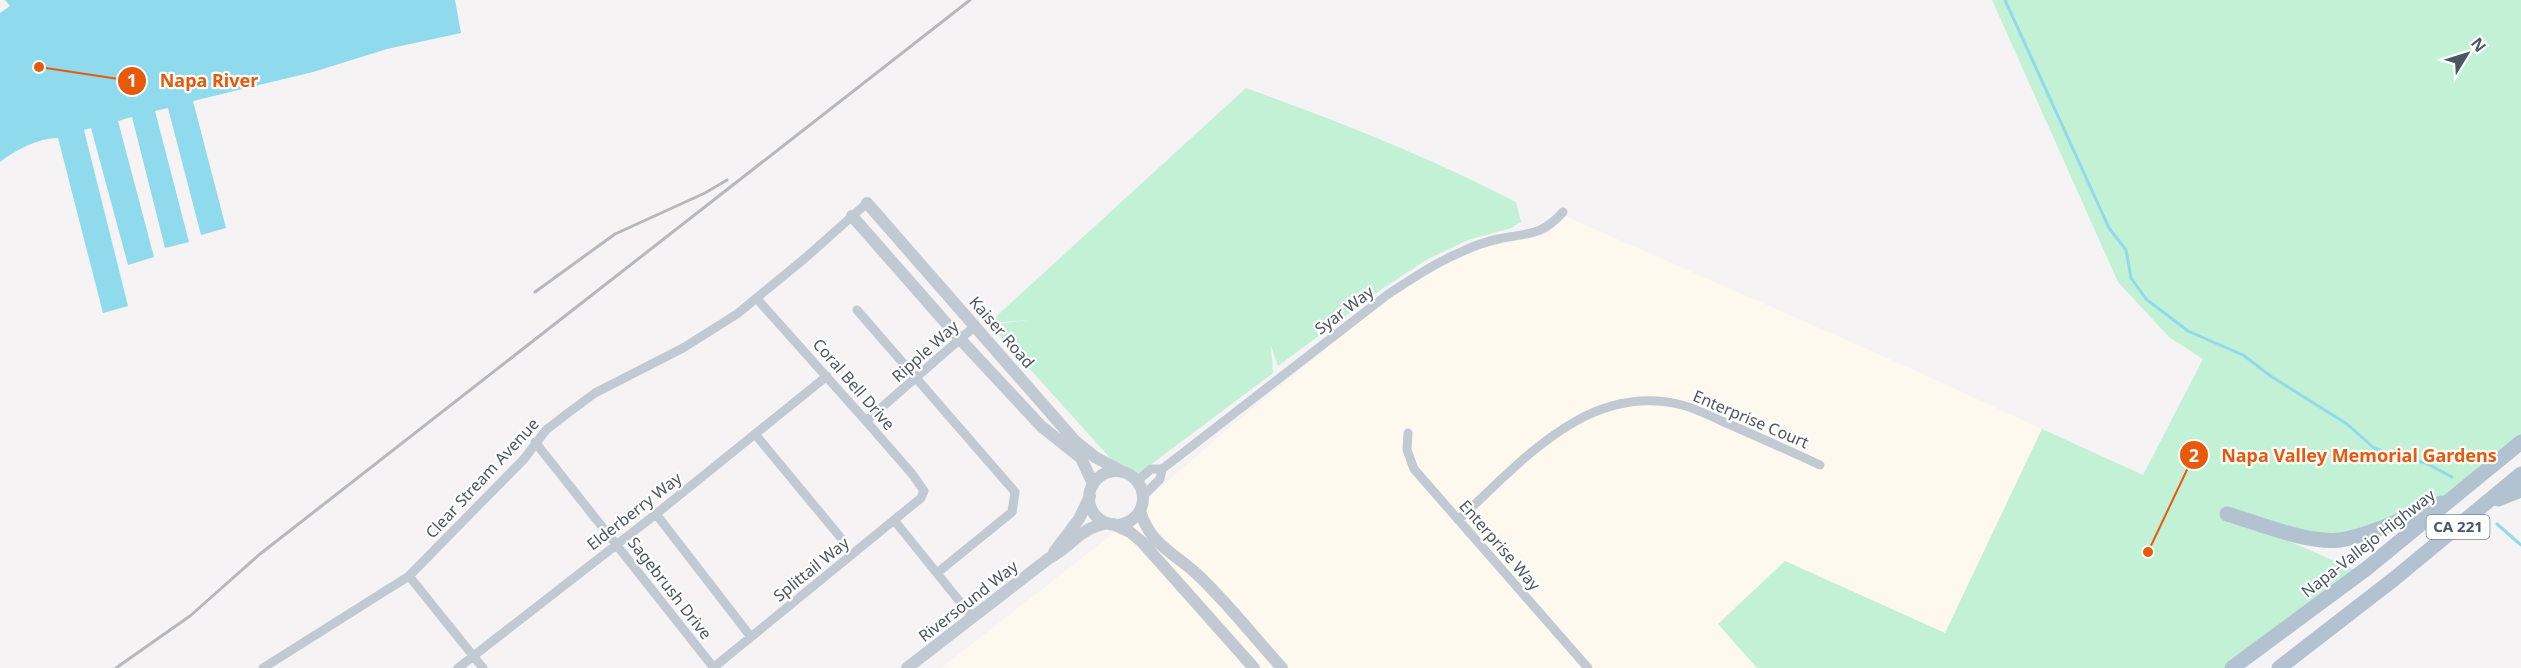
<svg xmlns="http://www.w3.org/2000/svg" width="2521" height="668" viewBox="0 0 2521 668" font-family="'Noto Sans',sans-serif">
<style>
.commercial{fill:#fdf9ef}
.green{fill:#c3f1d5}
.water{fill:#90daee}
.lines{fill:none;stroke-linecap:round;stroke-linejoin:round}
.stream{stroke:#90daee;stroke-width:3}
.minor{stroke:#c1cad2;stroke-width:9}
.tertiary{stroke:#c1cad2;stroke-width:12}
.primary{stroke:#b3c2d1;stroke-width:15}
.rail{stroke:#b5b8bd;stroke-width:3}
.labels{text-anchor:middle;stroke-width:4.5;stroke-linejoin:round;paint-order:stroke}
.shield{fill:#fff;stroke:#808990;stroke-width:1.5}
.shield-label{font-size:15px;font-weight:bold;fill:#4a5661}
.street-label{font-size:16px;fill:#4a5661;stroke:#fff}
.leader{fill:none;stroke:#e8590c;stroke-width:2}
.callout-dot{fill:#e8590c;stroke:#fff;stroke-width:2}
.mark-label{font-size:18px;text-anchor:middle;font-weight:bold;fill:#fff}
.callout-label{font-size:18px;text-anchor:middle;font-weight:bold;fill:#e8590c;stroke:#fff;stroke-width:4.5;stroke-linejoin:round;paint-order:stroke}
</style>
<rect width="100%" height="100%" fill="#f5f3f3"/>
<path class="commercial" d="M1565,216l345,152 132,61 -97,204 -160,-72 -67,63 39,44h-816l182,-142 32,-34 62,-54 172,-141 52,-33 37,-15 68,-14z"/>
<path class="green" d="M1992,0h529v436l-30,20 -33,40 -117,44 -109,-24 128,56 -128,96h-475l-39,-44 67,-63 160,72 97,-204 101,46 60,-116 -34,-22 -51,-55z
M1246,88c92,33 183,69 270,114l5,20 -10,6 -43,12 -42,20 -44,29 -104,77 -7,-20 2,27 -143,107 -140,-155 38,-5 -39,3z"/>
<path class="water" d="M5,0h450l6,33 -74,16 -74,23 -120,29 33,127 -25,7 -33,-127 -13,3 34,131 -24,6 -33,-131 -14,4 36,136 -26,8 -37,-137 -7,2 44,176 -25,7 -45,-175c-20,0 -42,12 -58,24v-149l10,-7z"/>
<g class="lines">
<path class="stream" d="M2005,0l104,228 17,22 5,28 15,21 42,32 55,24 29,22 75,47 27,24 21,8 31,7 26,14
M2497,524l24,21"/>
<path class="minor" d="M857,310l158,182 -3,20 -75,61
M866,421l109,-95
M1408,433l-1,17 7,19 174,199
M755,434l86,104
M535,442l179,226
M1137,481l14,-12h11l17,-13 208,-161c23,-15 46,-31 72,-42 12,-6 26,-11 39,-14 29,-6 44,-3 65,-27
M1143,496l17,-17 2,-10
M656,514l95,123
M894,520l79,98
M1458,520c63,-57 129,-139 224,-115 15,4 28,11 42,17 32,14 64,28 96,43
M409,576l74,92
M263,668l146,-92 115,-117 22,-29 22,-17 27,-20 88,-45 54,-34 67,-55 63,-56
M458,668l198,-154 171,-138
M713,668l208,-170 3,-7 -11,-16 -47,-54 -109,-122"/>
<path class="tertiary" d="M867,203l208,238 20,16 26,14
M852,216l108,123 81,87 40,32 12,26
M1089 498a27 27 0 1 1 54 0a27 27 0 1 1-54 0Z
M1140,511c11,36 36,42 61,67 29,28 54,60 81,90
M1113,524l17,8 12,10 112,126
M1054,552l25,-33 11,-23
M907,668l141,-109c24,-13 32,-31 59,-36"/>
<path class="primary" d="M2498,499l23,-9
M2227,514c32,9 80,30 113,26 30,-4 72,-26 101,-37
M2232,668l134,-99 155,-127
M2279,668l115,-89 127,-105"/>
<path class="rail" d="M535,292l80,-58 90,-41 22,-13
M116,668l74,-52 70,-62 710,-554"/>
</g>
<g class="labels">
<rect class="shield" x="2426.5" y="515" width="63" height="24" rx="4.5"/>
<g class="shield-label">
<text x="2458" y="532">CA 221</text>
</g>
<g class="street-label">
<text transform="translate(1344 310) rotate(-37)" y="6">Syar Way</text>
<text transform="translate(1002 332) rotate(49)" y="6">Kaiser Road</text>
<text transform="translate(925 351) rotate(-42)" y="6">Ripple Way</text>
<text transform="translate(854 384) rotate(49)" y="6">Coral Bell Drive</text>
<text transform="translate(1751 419) rotate(23)" y="6">Enterprise Court</text>
<text transform="translate(482 478) rotate(-47)" y="6">Clear Stream Avenue</text>
<text transform="translate(634 511) rotate(-38)" y="6">Elderberry Way</text>
<text transform="translate(2368 543) rotate(-38)" y="6">Napa-Vallejo Highway</text>
<text transform="translate(1500 545) rotate(49)" y="6">Enterprise Way</text>
<text transform="translate(811 569) rotate(-39)" y="6">Splittail Way</text>
<text transform="translate(670 588) rotate(52)" y="6">Sagebrush Drive</text>
<text transform="translate(968 601) rotate(-38)" y="6">Riversound Way</text>
</g>
</g>
<path class="leader" d="M39 67L132 81M2148 552L2194 455"/>
<g class="callout-dot">
<circle cx="39" cy="67" r="6"/>
<circle cx="2148" cy="552" r="6"/>
<circle cx="132" cy="81" r="15"/>
<circle cx="2194" cy="455" r="15"/>
</g>
<g class="mark-label">
<text x="132" y="87">1</text>
<text x="2194" y="462">2</text>
</g>
<g class="callout-label">
<text x="209" y="87">Napa River</text>
<text x="2359" y="462">Napa Valley Memorial Gardens</text>
</g>
<g transform="translate(2467 54) rotate(52)" stroke="#ffffff" stroke-width="4.5" paint-order="stroke">
<path d="M0-4.5L10 22L0 15L-10 22Z" fill="#4a5661"/>
<text y="-9" font-size="16" font-weight="bold" text-anchor="middle" fill="#4a5661">N</text>
</g>
</svg>
